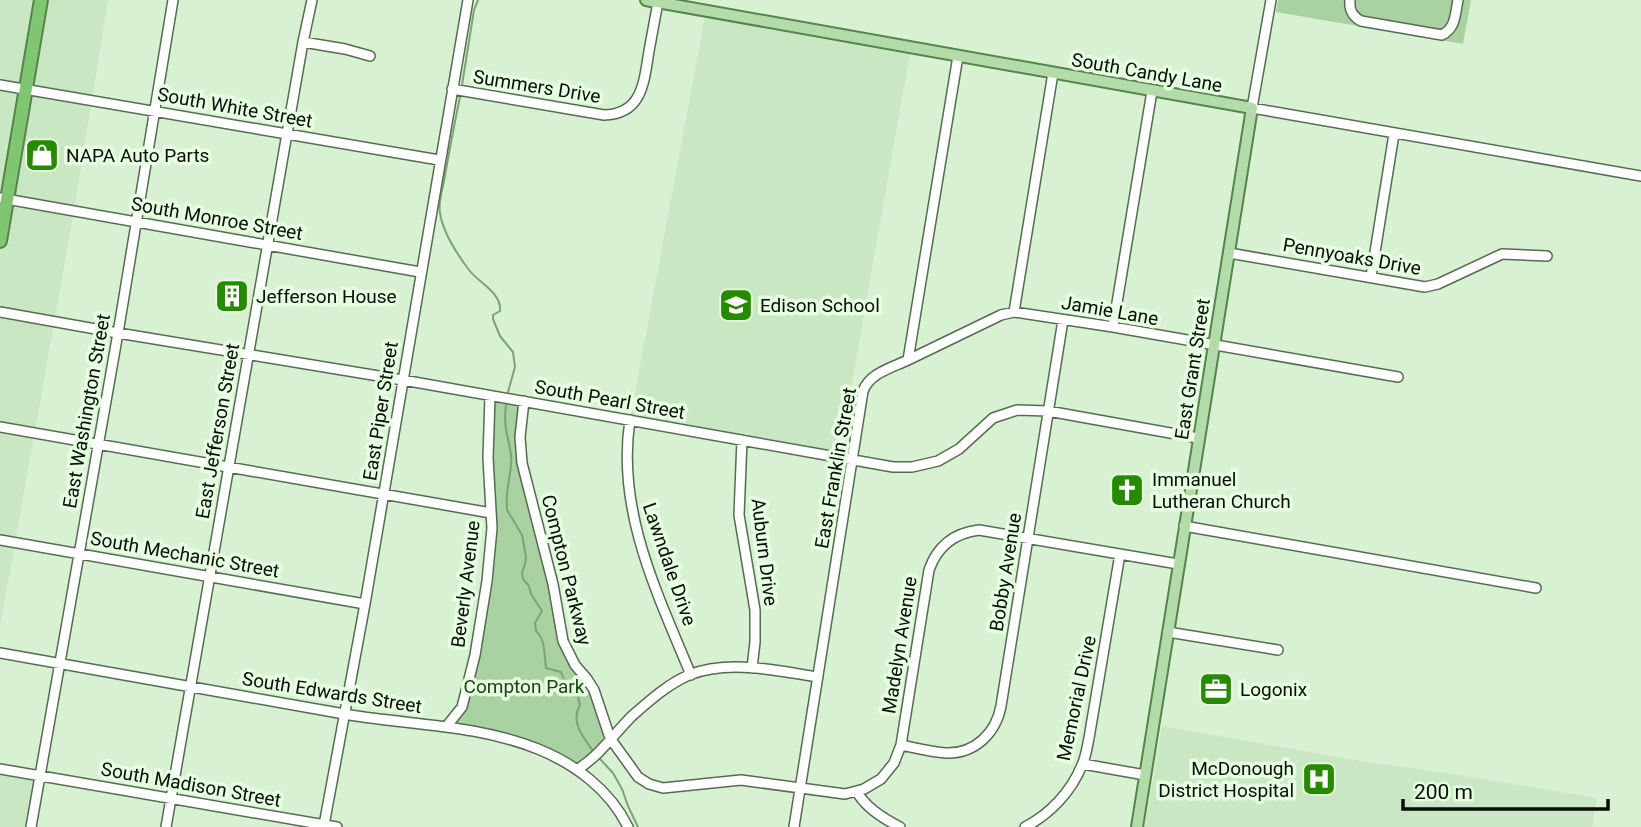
<svg xmlns="http://www.w3.org/2000/svg" width="1641" height="827" viewBox="0 0 1641 827" font-family="Roboto,sans-serif">
<style>
.built{fill:#c9e7c3}
.green{fill:#a9d1a1}
.lines{fill:none;stroke-linecap:round;stroke-linejoin:round}
.stream{stroke:#7ba572;stroke-width:2}
.minor-casing{stroke:#566c52;stroke-width:12}
.major-casing{stroke:#55854b;stroke-width:14}
.highway-casing{stroke:#55854b;stroke-width:16}
.minor{stroke:#fff;stroke-width:9}
.major{stroke:#b3dcaa;stroke-width:10}
.highway{stroke:#80c571;stroke-width:12}
.labels{text-anchor:middle;stroke-width:7;stroke-linejoin:round;paint-order:stroke}
.street-label{font-size:19px;fill:#060e05;stroke:#e6ffe0}
.poi-label{font-size:19px;fill:#060e05;stroke:#e6ffe0;text-anchor:start}
.park-label{font-size:19px;fill:#19430f;stroke:#e6ffe0}
</style>
<rect width="100%" height="100%" fill="#d8f1d3"/>
<path class="built" d="M0,0h108l-34,211 -74,416z
M706,11l205,36 -72,410 -209,-37z
M1162,726l205,36 86,12 144,24 -5,29h-447z
M0,769l39,7 -8,51h-31z"/>
<path class="green" d="M1278,0h193l-8,44 -187,-32z
M490,396l34,5 -4,36 41,196 26,46 23,59 -32,31 -27,-14 -105,-28 12,-14 29,-132z"/>
<g class="lines">
<path class="stream" d="M462,85l12,-75 4,-10
M460,97c-6,28 -11,56 -16,84 -2,10 -6,22 -4,32 3,20 17,41 29,57 10,13 33,23 31,41l-7,4v4l7,17 13,16 2,15 -7,25
M506,405c-3,22 2,30 5,49 2,17 -6,34 -4,51v5l15,25 4,22 -1,7 -3,9 1,6 6,7 2,8 11,17 -7,12 1,8c10,9 8,25 10,37l15,4 8,20 9,5 2,8c-10,17 3,32 13,46
M600,759l13,14 9,16 6,17 10,21"/>
<g class="minor-casing">
<path id="minor" d="M1271,0l-19,108 389,68
M1350,0c-1,10 2,16 11,21l81,14c14,-7 13,-21 16,-35
M303,42l42,7 25,7
M0,85l439,75
M452,89l152,26c39,-1 40,-34 45,-64 3,-16 6,-33 9,-49
M0,198l420,74
M1229,253l196,34 13,-3 64,-30 45,2
M1371,277l23,-143
M0,312l118,21 285,47 490,87h19l26,-6 21,-12 34,-31 24,-8 31,1 150,27
M1014,312l39,-239
M1113,327l39,-236
M908,360l93,-45 13,-3 99,15 285,50
M524,401l-4,36 2,26 31,121 10,57 12,24 12,14 7,11 16,48 28,39 11,7 14,4 78,-8 104,14 19,-5 17,-10 13,-16 7,-18 28,-175c8,-23 25,-37 50,-40l199,34
M630,420c-14,90 27,173 61,255
M0,427l491,86
M742,440l-3,75 16,95v32l-3,26
M1184,526l352,62
M0,540l365,64
M1168,632l110,18
M0,653c117,20 233,42 350,62 62,10 129,10 188,34 37,15 72,41 90,78
M446,727l16,-20 13,-52 12,-74 5,-53 -4,-70 2,-62
M901,745c15,3 30,7 45,8 29,1 50,-20 55,-47l62,-386
M1083,764l62,11
M0,769l337,58
M578,769c22,-14 36,-35 54,-53 17,-15 36,-32 57,-41 40,-16 89,-4 129,2
M857,792c9,16 27,27 43,35
M31,827l87,-494 55,-333
M166,827l137,-785 9,-42
M322,827l2,-2 41,-221 103,-604
M794,827l69,-436c7,-18 28,-23 45,-31l50,-304
M1025,827c25,-13 46,-35 57,-62 4,-8 5,-18 7,-27l31,-184"/>
</g>
<g class="major-casing">
<path id="major" d="M646,0l606,108 -115,719"/>
</g>
<g class="highway-casing">
<path id="highway" d="M0,241l41,-241"/>
</g>
<use href="#minor" class="minor"/>
<use href="#major" class="major"/>
<use href="#highway" class="highway"/>
</g>
<defs>
<g id="shop-square" transform="scale(1.75)"><rect x="-9" y="-9" width="18" height="18" rx="4" fill="#278b01" stroke="#e6ffe0"/><path d="M-5-2.5h2.3a2.7 3.5 0 0 1 5.4 0H5L5.5 6h-11ZM-1.5-2.5h3a1.5 2.3 0 0 0-3 0Z" fill="#fff"/></g>
<g id="building-square" transform="scale(1.75)"><rect x="-9" y="-9" width="18" height="18" rx="4" fill="#278b01" stroke="#e6ffe0"/><path d="M-4-6H4V6H1V3H-1V6H-4ZM-2.5-4.3h1.7v1.8h-1.7ZM.8-4.3h1.7v1.8H.8ZM-2.5-1h1.7V.8h-1.7ZM.8-1h1.7V.8H.8Z" fill="#fff"/></g>
<g id="school-square" transform="scale(1.75)"><rect x="-9" y="-9" width="18" height="18" rx="4" fill="#278b01" stroke="#e6ffe0"/><path d="M0-5L7-2L0 1L-7-2ZM-4 1L0 2.5L4 1V4Q0 6-4 4Z" fill="#fff"/></g>
<g id="church-square" transform="scale(1.75)"><rect x="-9" y="-9" width="18" height="18" rx="4" fill="#278b01" stroke="#e6ffe0"/><path d="M-1.2-6h2.4v3.5h3.3v2.4h-3.3V6h-2.4V-.1h-3.3v-2.4h3.3Z" fill="#fff"/></g>
<g id="office-square" transform="scale(1.75)"><rect x="-9" y="-9" width="18" height="18" rx="4" fill="#278b01" stroke="#e6ffe0"/><path d="M-6-3h4V-5.5h4V-3h4V5H-6ZM-1-4.5V-3h2v-1.5ZM-6 0V1H6V0Z" fill="#fff"/></g>
<g id="hospital-square" transform="scale(1.75)"><rect x="-9" y="-9" width="18" height="18" rx="4" fill="#278b01" stroke="#e6ffe0"/><path d="M-5-5h3v3.5h4V-5h3V5h-3V1.5h-4V5h-3Z" fill="#fff"/></g>
</defs>
<g fill-rule="evenodd">
<use href="#shop-square" x="42" y="155"/>
<use href="#building-square" x="232" y="296"/>
<use href="#school-square" x="736" y="305"/>
<use href="#church-square" x="1127" y="490"/>
<use href="#office-square" x="1216" y="689"/>
<use href="#hospital-square" x="1319" y="779"/>
</g>
<g class="labels">
<g class="street-label">
<text transform="translate(1147 72) rotate(10)" y="7">South Candy Lane</text>
<text transform="translate(537 86) rotate(9)" y="7">Summers Drive</text>
<text transform="translate(235 107) rotate(10)" y="7">South White Street</text>
<text transform="translate(217 218) rotate(10)" y="7">South Monroe Street</text>
<text transform="translate(1352 256) rotate(10)" y="7">Pennyoaks Drive</text>
<text transform="translate(1110 310) rotate(10)" y="7">Jamie Lane</text>
<text transform="translate(1192 369) rotate(-81)" y="7">East Grant Street</text>
<text transform="translate(610 399) rotate(10)" y="7">South Pearl Street</text>
<text transform="translate(86 411) rotate(-80)" y="7">East Washington Street</text>
<text transform="translate(380 411) rotate(-81)" y="7">East Piper Street</text>
<text transform="translate(217 431) rotate(-80)" y="7">East Jefferson Street</text>
<text transform="translate(835 468) rotate(-80)" y="7">East Franklin Street</text>
<text transform="translate(765 552) rotate(83)" y="7">Auburn Drive</text>
<text transform="translate(185 554) rotate(10)" y="7">South Mechanic Street</text>
<text transform="translate(670 564) rotate(71)" y="7">Lawndale Drive</text>
<text transform="translate(567 570) rotate(76)" y="7">Compton Parkway</text>
<text transform="translate(1005 572) rotate(-81)" y="7">Bobby Avenue</text>
<text transform="translate(465 584) rotate(-83)" y="7">Beverly Avenue</text>
<text transform="translate(899 645) rotate(-81)" y="7">Madelyn Avenue</text>
<text transform="translate(332 692) rotate(9)" y="7">South Edwards Street</text>
<text transform="translate(1076 698) rotate(-78)" y="7">Memorial Drive</text>
<text transform="translate(191 784) rotate(10)" y="7">South Madison Street</text>
</g>
<g class="poi-label">
<text x="66" y="162">NAPA Auto Parts</text>
<text x="256" y="303">Jefferson House</text>
<text x="760" y="312">Edison School</text>
<text x="1152" y="486">Immanuel<tspan x="1152" dy="22">Lutheran Church</tspan></text>
<text x="1240" y="696">Logonix</text>
<text x="1294" y="775" text-anchor="end">McDonough<tspan x="1294" dy="22">District Hospital</tspan></text>
</g>
<g class="park-label">
<text x="524" y="693">Compton Park</text>
</g>
</g>
<path d="M1403 799v10h205v-10" fill="none" stroke="#060e05" stroke-width="3.5"/>
<text x="1414" y="799" font-size="21" fill="#060e05" stroke="#e6ffe0" stroke-width="5" paint-order="stroke">200 m</text>
</svg>
